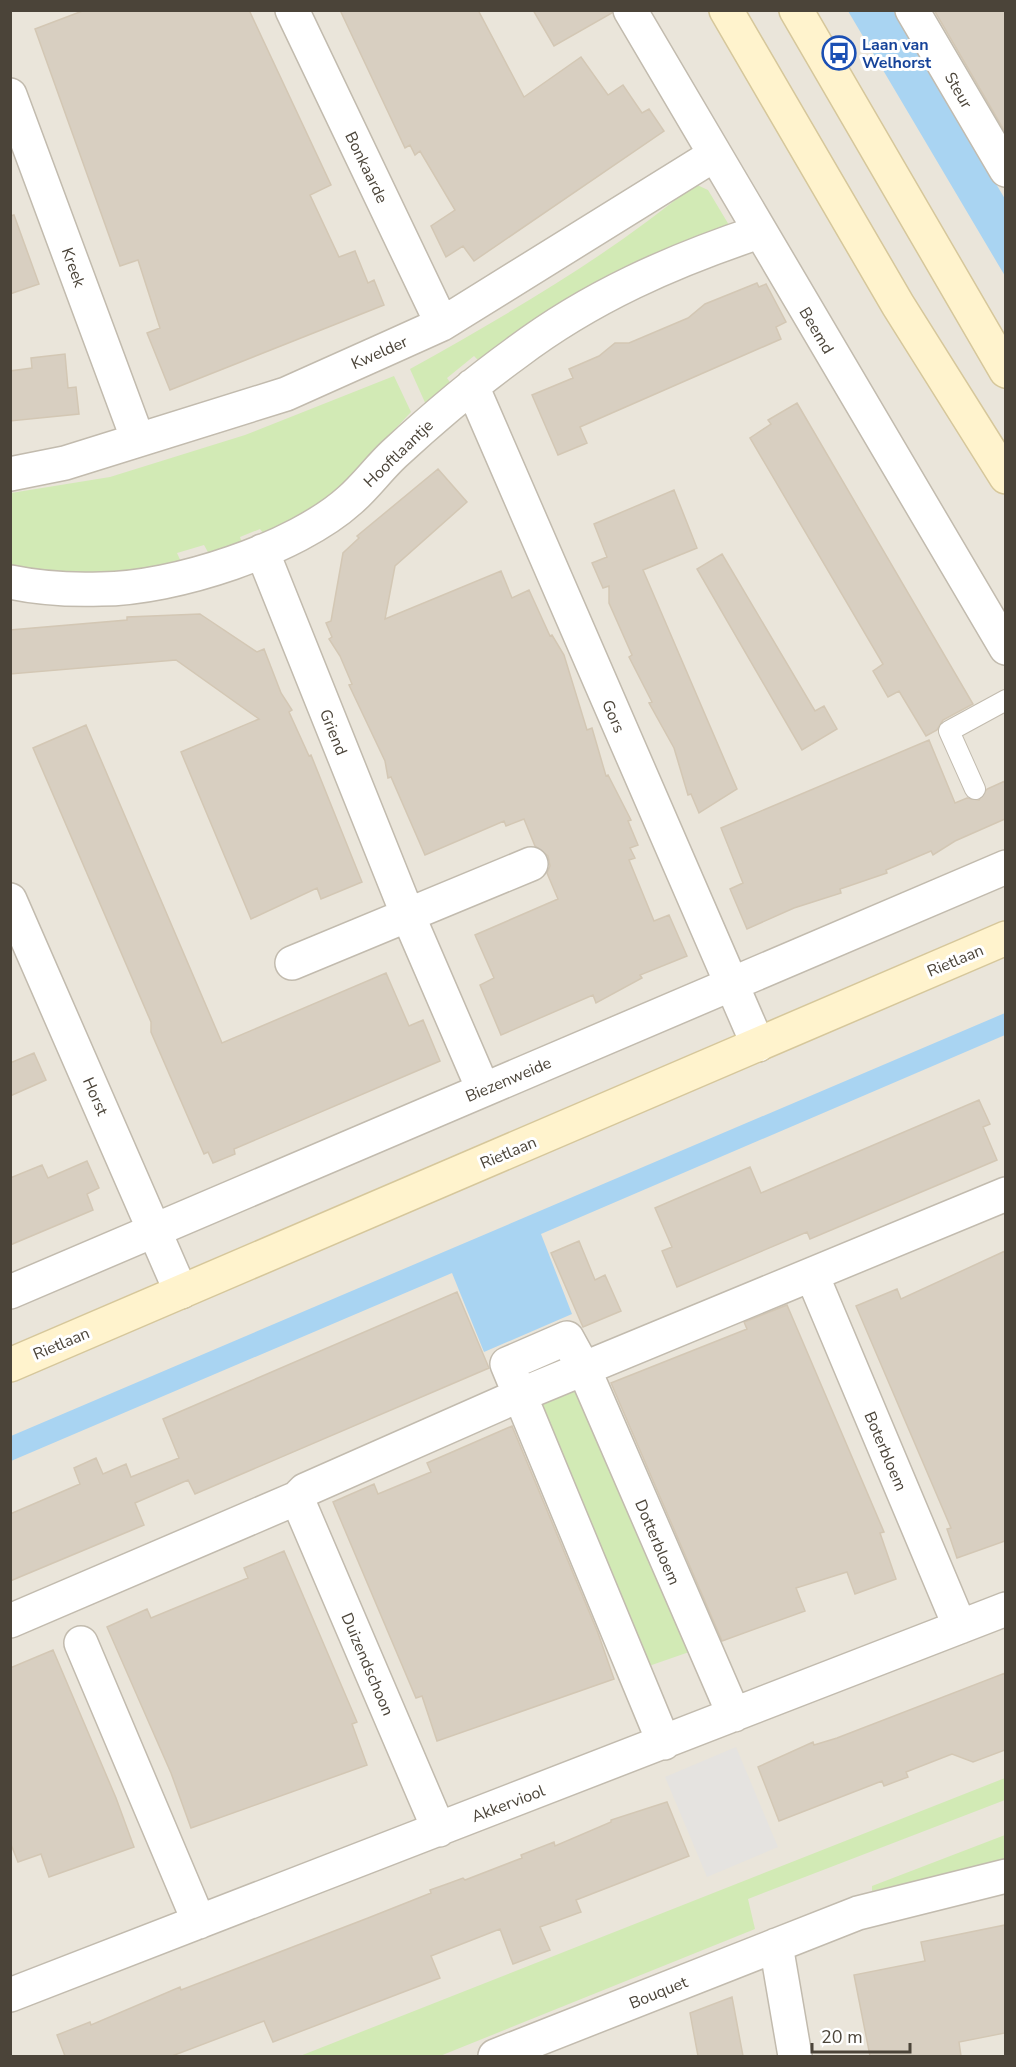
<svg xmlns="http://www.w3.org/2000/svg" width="1016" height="2067" viewBox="0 0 1016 2067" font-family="'Nunito Sans',sans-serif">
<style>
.residential{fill:#eae5da}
.green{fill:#d2eab5}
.parking{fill:#e5e3e0}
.water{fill:#a9d4f2}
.building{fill:#d8cfc1;stroke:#d3c7b4;stroke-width:1.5}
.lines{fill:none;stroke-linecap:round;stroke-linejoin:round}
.lane-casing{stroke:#c2bbae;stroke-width:22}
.street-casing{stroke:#c2bbae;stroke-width:36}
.secondary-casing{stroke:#d6c79b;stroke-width:36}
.lane{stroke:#fff;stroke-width:20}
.street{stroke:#fff;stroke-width:33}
.secondary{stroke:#fff3cd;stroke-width:33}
.labels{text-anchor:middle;stroke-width:6;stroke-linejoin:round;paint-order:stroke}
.transit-label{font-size:16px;font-weight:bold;fill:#164399;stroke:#fff;text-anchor:start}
.street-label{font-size:16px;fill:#4b4439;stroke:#fff}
</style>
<rect width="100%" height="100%" fill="#f6f3ec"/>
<path class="residential" d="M11,11h994v1780l-676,265h-318z
M1005,1795v261h-668z"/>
<path class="green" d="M695,184l13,6 21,35 -250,136 -5,-5 -27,22 7,10 -27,19 -17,-38c100,-56 197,-112 285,-185z
M394,376l17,36 -77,83 -68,42 -6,-8 -20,8 3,9 -34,8 -5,-9 -27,8 6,13 -111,14 -61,-9v-78l99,-16 135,-42z
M576,1382l116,269 -46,16 -114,-267z
M1005,1778v22l-257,99 7,30 -315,127h-140z
M1005,1835v26l-133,30v-5z"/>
<path class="parking" d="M736,1747l42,100 -71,30 -42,-100z"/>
<path class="water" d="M848,11h46l111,188v77z
M1005,1013v22l-464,199 31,80 -88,38 -32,-79 -441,188v-25z"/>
<path class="building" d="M85,10h164l82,175 -21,10 29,62 16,-6 13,32 6,-3 10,25 -214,85 -23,-57 13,-5 -22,-68 -18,6 -85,-237z
M340,10h138l46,87 57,-40 27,38 15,-10 19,28 7,-4 15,22 -190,130 -11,-15 -17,11 -15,-31 24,-16 -35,-59 -5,4 -5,-10 -5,3z
M533,10h78l1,3 -58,33z
M934,10h71v122z
M14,215l25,69 -29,10v-78z
M757,283l2,4 7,-3 20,38 -10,5 5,12 -201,88 7,16 -29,12 -26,-60 41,-17 -4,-9 30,-13 16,-13h14l59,-25 17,-14z
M65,354l3,34 8,-1 3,27 -69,7v-50l22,-3 -1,-10z
M797,403l176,301 -30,16 -6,10 -11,6 -27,-45 -11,6 -15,-26 10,-7 -133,-226 21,-14 -3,-4z
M438,469l29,33 -72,64 -10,53 116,-48 11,27 17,-8 21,46 2,-1 12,20 23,75 5,-2 14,48 2,-1 23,45 -3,1 10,24 -8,3 5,10 -6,2 25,61 15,-6 18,41 -47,19 2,3 -46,25 -3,-8 -92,40 -21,-50 14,-7 -19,-43 83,-36 -11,-26 3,-7 -2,-10 -13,-10 -11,-27 -18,7 -2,-5 -79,34 -34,-78 -3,1 -3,-17 -36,-76 3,-1 -12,-28 -11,-17 3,-2 -6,-14 5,-2 12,-68 16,-15 -2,-2z
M674,490l23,58 -54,22 94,219 -38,24 -8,-19 -3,1 -14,-47 -25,-45 3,-1 -23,-45 3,-2 -23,-52v-17l-6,2 -11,-25 15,-6 -13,-33z
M722,554l93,157 9,-5 13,23 -35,21 -105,-181z
M200,614l57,38 7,-3 17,44 11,17 -3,2 20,44 2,-1 51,127 -41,17 -4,-11 -66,31 -70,-167 78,-33 -83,-59 -166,14v-44l117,-10v-3z
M86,725l136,318 164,-70 23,53 14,-6 17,41 -206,88 1,5 -22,9 -5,-11 -4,2 -53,-122v-10l-118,-274z
M929,740l26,63 12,-5 12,2 8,-11 18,-8v38l-50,22 -22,14 -2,-4 -45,19 1,3 -47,16 1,4 -47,15 -47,21 -17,-40 13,-6 -22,-55z
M34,1053l12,27 -36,16v-33z
M979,1100l11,24 -7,3 14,33 -187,79 -3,-7 -130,55 -15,-36 10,-4 -17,-39 95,-41 11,26z
M87,1161l12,27 -12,6 6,16 -83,35v-67l32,-13 6,13z
M579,1241l16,39 10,-5 16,36 -38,16 -32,-74z
M1005,1251v290l-48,17 -10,-29 4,-1 -95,-222 41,-17 4,10z
M457,1292l32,76 -294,126 -7,-14 -53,23 9,22 -134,56v-67l70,-30 -6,-16 22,-10 7,16 23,-10 5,13 48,-19 -16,-39z
M787,1305l97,227 -4,1 16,46 -41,15 -8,-22 -51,16 9,23 -83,30 -111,-258 136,-54 -3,-7z
M512,1426l86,207 16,46 -177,62 -15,-45 -6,2 -83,-196 41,-18 4,10 53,-22 -4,-9z
M284,1551l73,171 -5,2 15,41 -176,63 -20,-55 -64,-146 40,-18 4,9 97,-40 -4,-10z
M53,1650l63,148 18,49 -85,30 -8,-23 -23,8 -8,-20v-174z
M1005,1673v77l-32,12 -21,-8 -46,18 2,5 -24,9 -2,-5 -103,40 -21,-54 55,-25 1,3 23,-7z
M667,1802l22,54 -113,44 5,12 -41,15 10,23 -37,14 -13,-35 -69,27 9,22 -167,64 -9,-21 -92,35h-107l-8,-21 33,-13 1,3 89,-38 1,3 187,-72 63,-25 -1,-3 17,-6 16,-6 2,2 57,-22 -1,-3 33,-13 1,4 56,-24v-2z
M1005,1925v108l-46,9 2,14h-91l-16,-81 71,-14 -4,-19z
M732,1997l11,59h-45l-8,-43z"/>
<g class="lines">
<g class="lane-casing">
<path id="lane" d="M975,789l-26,-58 57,-31"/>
</g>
<g class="street-casing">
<path id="street" d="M292,10l150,314
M630,10l376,638
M912,10l94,160
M10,95l128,345
M472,386l286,659
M10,474l55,-11 221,-69 105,-47 51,-23 272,-169
M262,551l145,362 76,176
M10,582c29,6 62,8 91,7 72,0 195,-40 249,-89 16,-14 28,-31 44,-46 39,-36 79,-70 122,-101 74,-56 156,-92 243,-121
M10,900l171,392
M292,963l239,-99
M812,1275l148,352
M10,1292l996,-425
M297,1498l142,332
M10,1621l287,-123 8,-8 215,-95 486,-201
M81,1643l118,279
M664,1743l-157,-379 60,-26 17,31 150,346
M776,1945l19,111
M10,1995l996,-386
M495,2056l363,-143 148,-37"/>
</g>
<g class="secondary-casing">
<path id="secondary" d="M726,10l172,295 108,172
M796,10l210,361
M10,1365l996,-427"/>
</g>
<use href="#lane" class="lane"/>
<use href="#street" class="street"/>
<use href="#secondary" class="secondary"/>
</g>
<defs>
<g id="bus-ring" transform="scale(1.725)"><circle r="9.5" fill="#fff" stroke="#1a4fb4" stroke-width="1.5"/><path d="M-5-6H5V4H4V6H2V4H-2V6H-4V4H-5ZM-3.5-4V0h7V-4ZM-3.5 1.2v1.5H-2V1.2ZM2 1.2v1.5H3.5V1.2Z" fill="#1a4fb4"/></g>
</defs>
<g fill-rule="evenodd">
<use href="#bus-ring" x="839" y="53"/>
</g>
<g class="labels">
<g class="transit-label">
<text x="862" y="50">Laan van<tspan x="862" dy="18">Welhorst</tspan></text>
</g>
<g class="street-label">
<text transform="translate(959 90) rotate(60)" y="6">Steur</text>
<text transform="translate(367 167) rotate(64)" y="6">Bonkaarde</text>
<text transform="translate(74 267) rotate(70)" y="6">Kreek</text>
<text transform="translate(817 330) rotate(59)" y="6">Beemd</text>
<text transform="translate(379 352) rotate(-24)" y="6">Kwelder</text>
<text transform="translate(398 453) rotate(-44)" y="6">Hooftlaantje</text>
<text transform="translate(614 716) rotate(66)" y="6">Gors</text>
<text transform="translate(334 732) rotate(68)" y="6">Griend</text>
<text transform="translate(955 960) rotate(-23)" y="6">Rietlaan</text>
<text transform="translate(508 1079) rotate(-23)" y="6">Biezenweide</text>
<text transform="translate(96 1096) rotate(66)" y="6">Horst</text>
<text transform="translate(508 1152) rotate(-23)" y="6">Rietlaan</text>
<text transform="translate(61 1343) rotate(-23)" y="6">Rietlaan</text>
<text transform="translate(886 1451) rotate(67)" y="6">Boterbloem</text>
<text transform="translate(658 1542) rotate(67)" y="6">Dotterbloem</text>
<text transform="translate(368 1664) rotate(67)" y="6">Duizendschoon</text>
<text transform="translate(508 1803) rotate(-21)" y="6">Akkerviool</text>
<text transform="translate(658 1992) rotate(-22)" y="6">Bouquet</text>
</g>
</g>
<rect width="1016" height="2067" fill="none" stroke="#4b4439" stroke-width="24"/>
<path d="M812 2043v9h98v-9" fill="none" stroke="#4b4439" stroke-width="3"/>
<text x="821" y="2043" font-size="18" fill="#4b4439" stroke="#ffffff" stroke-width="4.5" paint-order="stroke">20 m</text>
</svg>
